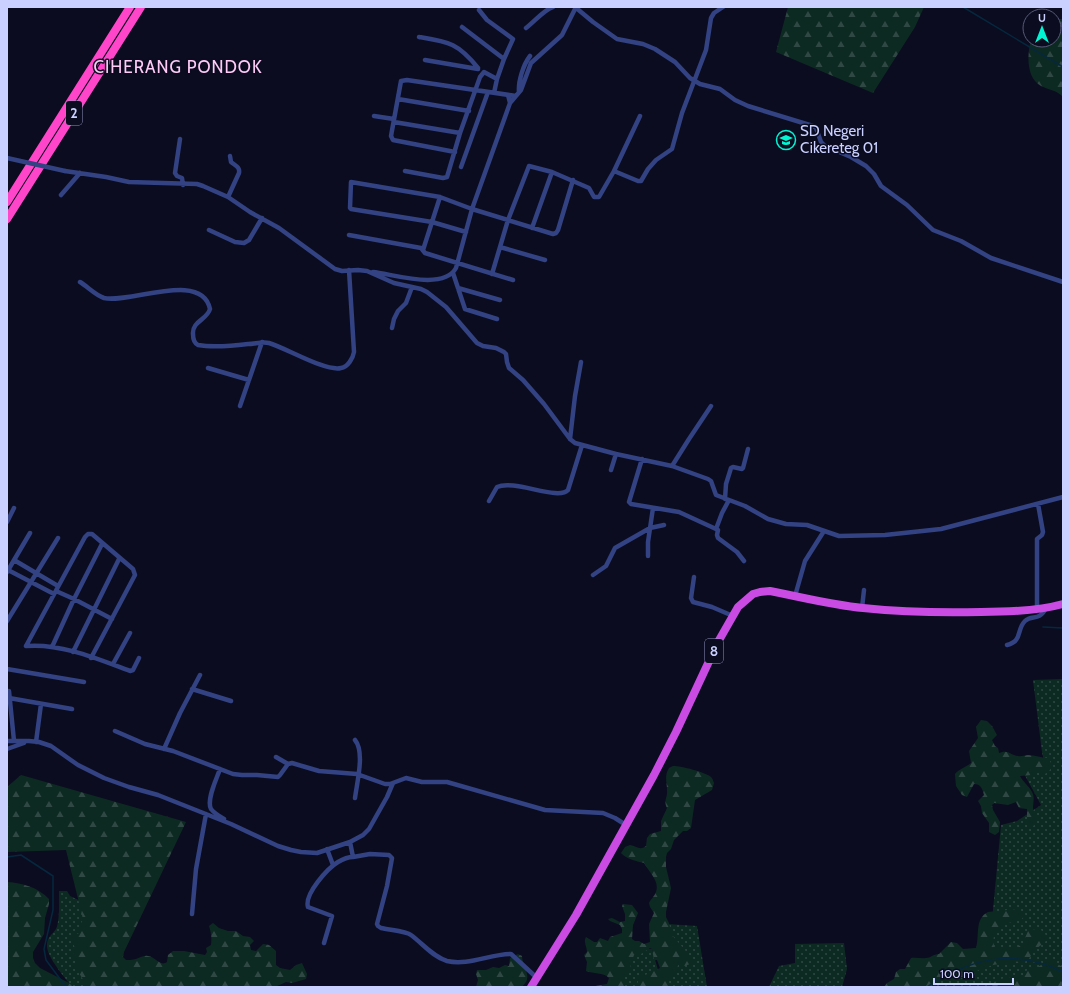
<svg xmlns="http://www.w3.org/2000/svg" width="1070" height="994" viewBox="0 0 1070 994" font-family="Cabin,sans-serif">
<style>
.grass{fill:url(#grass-dots)}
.forest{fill:url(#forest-firs)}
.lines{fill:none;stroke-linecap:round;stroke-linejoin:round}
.stream{stroke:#05283e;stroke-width:1.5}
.minor{stroke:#324283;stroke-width:4.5}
.trunk{stroke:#ca4be4;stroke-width:8}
.motorway{stroke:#ff45ca;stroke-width:8}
.minor-bridge{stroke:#324283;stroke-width:4.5}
.labels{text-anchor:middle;stroke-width:3;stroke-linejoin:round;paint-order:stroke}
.shield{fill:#0b0c20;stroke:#9195bc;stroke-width:1}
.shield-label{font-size:14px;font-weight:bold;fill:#cad0ff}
.poi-label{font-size:15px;fill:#cad0ff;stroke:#0b0c20;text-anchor:start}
.quarter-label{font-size:17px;letter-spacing:1px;fill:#ffccf8;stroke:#0b0c20}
</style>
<defs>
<pattern id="grass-dots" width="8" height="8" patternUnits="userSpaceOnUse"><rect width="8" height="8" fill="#0d2a22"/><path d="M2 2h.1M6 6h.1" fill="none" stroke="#2f4843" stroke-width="1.8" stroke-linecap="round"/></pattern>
<pattern id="forest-firs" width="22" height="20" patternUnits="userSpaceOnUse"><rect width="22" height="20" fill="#0d2a22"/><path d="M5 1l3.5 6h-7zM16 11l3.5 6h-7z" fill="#2f4843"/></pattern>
</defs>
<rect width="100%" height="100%" fill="#0b0c20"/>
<path class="grass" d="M1063,679v289l-52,19h-91l69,-35 12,-127 16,-4 24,-16 -19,-35 24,1 -4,-19 -9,-72z
M59,891h8l3,5 19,9 6,82h-23c-7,-9 -26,-31 -25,-42 0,-8 5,-10 9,-16 4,-8 3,-28 3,-38z
M667,924l30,2 10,61h-97l21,-40 21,2 6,21 8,1z
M844,943l3,26 -5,18h-73l10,-21 16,-3v-19z"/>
<path class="forest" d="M788,7h136l-9,20 -42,66 -97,-41z
M1054,19h9v78c-6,-7 -14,-7 -22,-11 -15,-8 -14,-32 -10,-46h23z
M981,720l6,1 5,5 5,9 -5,5 3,6 3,2 1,5c10,-4 11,2 19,3 3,1 7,-1 10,-1 7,0 13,3 20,3l3,5 -1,7 -5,4 -11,-2 -3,3 -11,1c3,6 9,10 12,16 3,5 1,11 1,16 1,6 4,11 3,16l-3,2 -6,-4v-13l-8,-1 -3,-6 -8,3 -14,-2 -2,2 1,5 7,12 -1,10 -4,3 -6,-3v-9l-7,-10 -1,-7 -3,-5 6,-6c-2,-7 -3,-11 -10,-11l-7,13 -5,-2 -6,-9 -1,-12c4,-5 11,-7 16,-11l-2,-12 9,-13 -2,-11z
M673,766c8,0 32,6 38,11 2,2 2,4 3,6l-2,7 -17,10 -4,28 -4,3h-4l-9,9 -3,9 -4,4 -1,4v10l5,21 -5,24v5l3,6 3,12 18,21 2,6v1l-7,3 -6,-3 -2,5 -7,9 -2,10h-31l1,-6 3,-4 19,-9 -3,-8h-3l-2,-11 -2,-1 -9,6 -7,1 -3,8 -1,8 -5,4 -1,12h-35l18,-3 2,-6c-6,-6 -15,-4 -23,-7l1,-9 -3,-7 3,-3c0,-6 -4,-10 -1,-15l8,5h3l3,-4 8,3 2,-4 12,-4v-4l-2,-4 -10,-4 -2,-2 4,-1 8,4 5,-1v-7l-3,-8 1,-2 9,1 6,8 -5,12 -1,14 3,2h4l5,3 6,-2 -1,-18 5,-11 -4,-6 -1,-4c2,-4 5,-6 7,-11 4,-11 -7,-20 -12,-29 -8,-2 -18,-4 -23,-10l4,-6 5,-2c6,1 10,6 16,1l1,-8 3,-4 11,-3v-10l6,-13c-4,-8 1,-10 0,-18 0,-8 -3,-14 2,-22z
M21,775l165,47 -62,130 -1,5 3,3c3,0 7,0 10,-1 4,-1 7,-4 12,-3 8,1 12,11 19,6l1,-7 5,-4h11l21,4 2,-3 -1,-4 5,-3c1,-7 0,-13 -2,-19l4,-3 6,5 9,3h8l7,5 7,1 4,4 -4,4 1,5 5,1 7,-7 6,1 7,6v14l4,3 10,2 6,-5 6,-2 5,11 -1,5 -14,4 -6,-1 -11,5h-189c-1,-7 -7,-12 -9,-19 -2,-5 0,-8 -4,-13l1,-12 -2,-9h5l2,-1 -1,-2 5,-12 -17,-69 -59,2v-65z
M7,882c16,1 30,5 42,17v5l-4,14 -1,16 -11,18v6l2,5 5,5 29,15 4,4h-66z
M1017,909l6,3 1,4 -3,4c-17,4 -30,5 -27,27l21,2 8,-6 5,-12c9,-4 20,-1 18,10l-10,8 -9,12 -9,2h-14l-11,2 -14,5 -16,8 -23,1 -8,8h-48l3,-4 7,-4 2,-7 4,-3h5l6,-11c5,-1 10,1 15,0 5,0 7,-4 13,-4l12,-12 6,1 6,6 13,-1c4,-12 -2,-29 12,-36z
M518,954l4,2c0,8 7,17 5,23 0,3 -3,5 -5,8h-46l2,-7 -2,-6 1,-4h9l7,-3 6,1 6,-3 4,1 1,-8z
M1049,960l14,7v20h-76c9,-9 22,-10 35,-11l7,-8 9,-1z"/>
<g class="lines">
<path class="stream" d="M963,7l100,60
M1043,627l20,1
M7,857l14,-2 32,21v34l-9,39 2,11 20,27
M927,987c44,-29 87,-39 136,-15"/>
<path class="minor" d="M575,7l18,15 24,17 26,5 12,5 20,13 15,16 10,6 20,5 15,11 13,6 65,20 3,2 5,14 4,4 26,11 15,9 8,8 7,12 26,19 26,25 28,11 30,17 72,24
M462,27l42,32
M526,28c8,-6 19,-19 27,-21
M419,37c30,5 39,6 59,31
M425,60l53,9
M519,92c-1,-10 4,-27 11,-36
M494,93l3,-14
M398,99l71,12
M510,103l11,-13 10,-27 31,-28 14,-28
M374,116l20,3
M394,122l66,11
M180,139l-5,34 2,3 5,2 1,7
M455,152l-62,-12 -2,-4 10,-55 6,-1 109,16
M461,167l27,-75
M65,171l41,6 23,5 68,2 6,2 25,11 22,15 29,16 56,41 7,2 16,-1 9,1 27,12 27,6 6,3 19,15 31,36 6,3 13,2 8,4 2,2 1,8 2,6 14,12 21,24 26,35 5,4 41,11 56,12 36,13 3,2 5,14 29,11 23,13 18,5 21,1 32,11 46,-1 56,-6 122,-32
M405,171l38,7 4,-1 13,-44 20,-56 4,-5 13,7 7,-20 9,-20 -26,-19 -8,-10
M614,171l26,-55
M61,195l19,-22
M228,197l11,-24c1,-6 -3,-7 -8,-11l-1,-6
M532,228l20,-56
M209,230l26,12 9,1 5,-3 13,-22
M466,232l-34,-10 -81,-13 -1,-1 1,-26 89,15 32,12 81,25 3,-1 2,-3 15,-50
M349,235l72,13 4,5 88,27
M500,247l45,13
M423,250l17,-53
M373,272c20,2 70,19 83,-4l16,-59 38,-106 -2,-8
M453,273l12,36 32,10
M492,274l16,-54 21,-54 23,6 37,16 5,9h5l15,-26 24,10h3l7,-12 8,-9 16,-11 10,-36 24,-63 5,-32 3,-5 9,-6
M80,282c8,5 15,13 24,16 25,6 98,-28 106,11 -3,11 -18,12 -17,25 0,5 1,9 5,11 16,3 34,1 50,-1 7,0 14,-3 21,-1 17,5 57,29 72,25 7,-1 12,-10 13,-16l-5,-82
M458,288l42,12
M392,328l2,-9 4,-8 8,-8 6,-16
M208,368l41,12
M240,406l22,-64
M570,439l5,-43 6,-34
M642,459l-13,43 2,2 48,8 37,17 2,1 -1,5 1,3 19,14 7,9
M672,466l17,-27 22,-33
M611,470l5,-16
M725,499l1,-15 5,-16 2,-1 9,2 1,-1 5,-19
M489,501l8,-14c17,-8 61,14 71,3l14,-45
M7,522l7,-14
M716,529l6,-16 7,-13
M648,556v-14l5,-34
M14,560l44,26
M8,570l46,24
M7,572l23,-39
M593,575l13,-9 9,-18 35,-20 14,-3
M694,577l-3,21 2,4 19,5 21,9
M56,591l18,8 38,20
M795,596l10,-35 19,-30
M862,608l2,-18
M1037,608v-69l5,-4 1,-3 -5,-28
M7,621l51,-83
M1007,645c16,-4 9,-15 18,-24 7,-7 14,1 21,-13
M26,646l59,-109 3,-3h4l41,35 2,6 -44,83
M26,646c35,-3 72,13 104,25l3,-1 6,-12
M52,647l22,-48 28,-55
M73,652l46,-93
M113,664l17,-31
M7,669l77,13
M192,689l39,12
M9,691l5,50
M9,698l63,11
M115,731l30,13 28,7 60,23 9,1h15l21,2 2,-2 8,-11 4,-1 27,8 38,3 28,10h5l16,-6 16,4h25l98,28 58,3 12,5 11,7
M7,741h22l10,1 12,4 27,19 26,13 25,9 29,8 73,29 47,22 13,4 10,2 16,1 33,-11
M36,742l5,-38
M7,749l17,-6
M164,749l16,-36 20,-38
M276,757l12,7
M220,769c-3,9 -14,31 -9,40 3,4 8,7 13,10
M355,798c2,-16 10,-46 0,-58
M327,849l6,16
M353,857l17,-3 19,1 3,3 -5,28 -10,38 1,2 3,2c8,2 25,3 30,7 11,8 22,22 36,26 21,5 43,-7 64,-7l26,24
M192,914l4,-45 10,-55
M324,943l8,-27 -24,-9c-4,-13 20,-39 30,-45 5,-3 10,-5 15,-5l-3,-15 13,-7 6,-6 18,-32 6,-14"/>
<path class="trunk" d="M531,987l45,-72 78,-140 22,-43 42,-90 20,-35 15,-13 7,-2 10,-1c31,6 62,14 93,17 39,4 79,5 118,4 26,0 57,-1 82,-8"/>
<path class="motorway" d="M7,202l123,-195
M7,219l134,-212"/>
<path class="minor-bridge" d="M7,158l58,13"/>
</g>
<defs>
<g id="school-ring" transform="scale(1)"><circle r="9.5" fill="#0b0c20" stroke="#00f5d3" stroke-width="1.5"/><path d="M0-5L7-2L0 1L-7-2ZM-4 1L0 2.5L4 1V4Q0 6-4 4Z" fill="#00f5d3"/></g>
</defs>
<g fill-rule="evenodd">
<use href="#school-ring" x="786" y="140"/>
</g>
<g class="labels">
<g class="shield">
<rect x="66" y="101" width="16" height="24" rx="3"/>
<rect x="705" y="639" width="18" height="24" rx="3"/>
</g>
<g class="shield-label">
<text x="74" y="118">2</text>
<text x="714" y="656">8</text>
</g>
<g class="poi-label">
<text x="800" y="136">SD Negeri<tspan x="800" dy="17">Cikereteg 01</tspan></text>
</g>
<g class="quarter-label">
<text x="178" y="73">CIHERANG PONDOK</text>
</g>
</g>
<rect width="1070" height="994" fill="none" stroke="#cad0ff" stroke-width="16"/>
<g transform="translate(1042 28)"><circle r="19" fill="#0b0c20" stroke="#575a79"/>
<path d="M0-3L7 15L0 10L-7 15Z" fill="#00f5d3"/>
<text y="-6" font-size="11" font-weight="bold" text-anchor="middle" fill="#cad0ff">U</text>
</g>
<path d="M934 978v6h79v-6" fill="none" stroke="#cad0ff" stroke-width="2"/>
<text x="940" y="978" font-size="12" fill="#cad0ff" stroke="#0b0c20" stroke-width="3" paint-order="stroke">100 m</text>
</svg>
